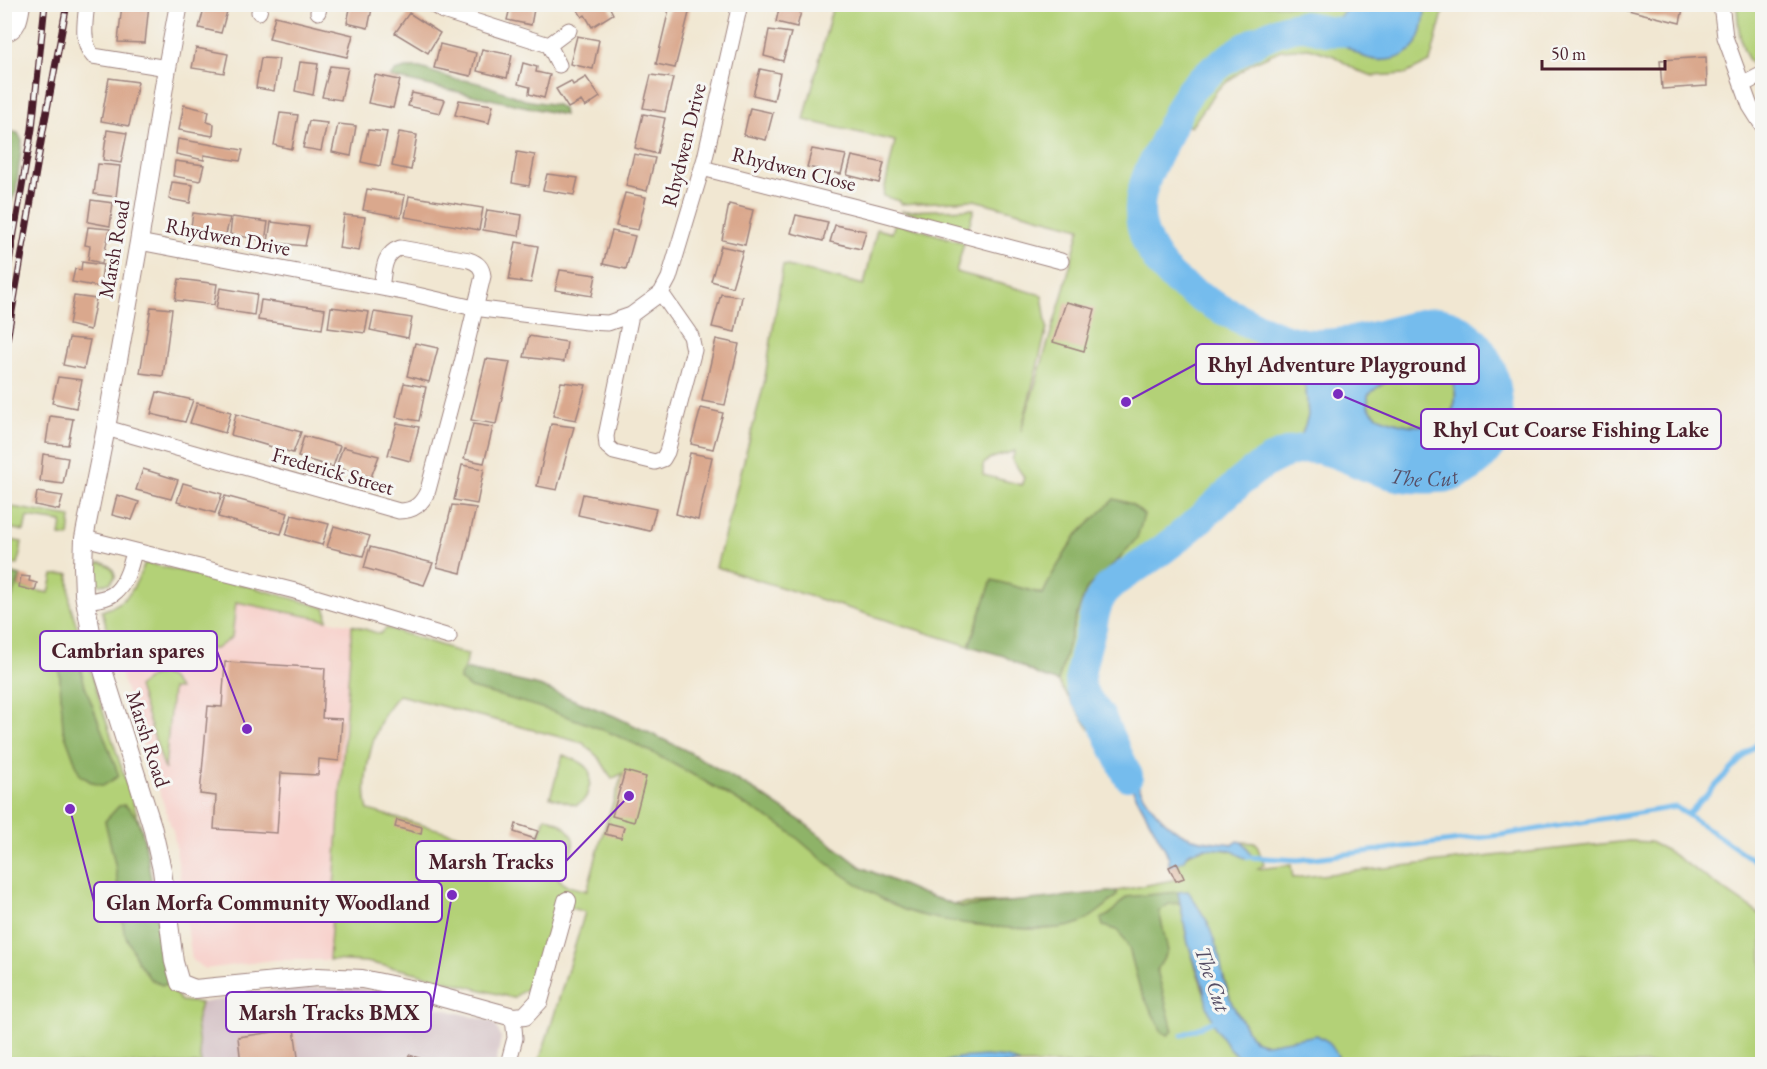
<svg xmlns="http://www.w3.org/2000/svg" width="1767" height="1069" viewBox="0 0 1767 1069" font-family="'EB Garamond',serif">
<style>
.built{fill:#f7d0ca}
.industrial{fill:#d2bec2}
.green{fill:#b3d177;stroke:#7e7851;stroke-width:1.5;fill-rule:evenodd}
.forest{fill:#8eb368;stroke:#6c694a;stroke-width:1.5}
.water{fill:#75bced;stroke:#606e8c;stroke-width:1.5;fill-rule:evenodd}
.lines{fill:none;stroke-linecap:round;stroke-linejoin:round}
.stream{stroke:#75bced;stroke-width:5}
.river{stroke:#75bced;stroke-width:30}
.building{fill:#daa88d}
.minor-casing{stroke:#9e837e;stroke-width:17}
.tertiary-casing{stroke:#9e837e;stroke-width:20}
.minor{stroke:#fff;stroke-width:15}
.tertiary{stroke:#fff;stroke-width:18}
.rail-casing{stroke:#4a1f2b;stroke-width:7}
.rail{stroke:#f6f6f2;stroke-width:4.5;stroke-dasharray:14;stroke-linecap:butt}
.labels{text-anchor:middle;stroke-width:6;stroke-linejoin:round;paint-order:stroke}
.street-label{font-size:21px;fill:#4a1f2b;stroke:#f6f6f2}
.water-label{font-size:22px;font-style:italic;fill:#574e65;stroke:#f6f6f2}
.leader{fill:none;stroke:#7b2cbf;stroke-width:2}
.callout-dot{fill:#7b2cbf;stroke:#f6f6f2;stroke-width:2}
.callout{fill:#f6f6f2;stroke:#7b2cbf;stroke-width:2}
.callout-label{font-size:22px;text-anchor:middle;font-weight:bold;fill:#4a1f2b}
</style>
<rect width="100%" height="100%" fill="#f6f6f2"/>
<filter id="ink" filterUnits="userSpaceOnUse"><feTurbulence type="fractalNoise" baseFrequency=".0167" numOctaves="2"/><feDisplacementMap in="SourceGraphic" scale="12" xChannelSelector="R" yChannelSelector="G"/><feConvolveMatrix kernelMatrix="1 2 1 2 8 2 1 2 1" color-interpolation-filters="sRGB"/></filter>
<filter id="wash" filterUnits="userSpaceOnUse"><feTurbulence type="fractalNoise" baseFrequency=".008" numOctaves="4" result="noise"/><feDisplacementMap in="SourceGraphic" scale="24" xChannelSelector="R" yChannelSelector="G"/><feGaussianBlur stdDeviation="1.35" result="paint"/><feColorMatrix in="noise" values="0 0 0 0 0 0 0 0 0 0 0 0 0 0 0 0 0 1.4 0 .05"/><feComposite in="paint" operator="in"/></filter>
<g filter="url(#wash)">
<rect width="100%" height="100%" fill="#f1e7d2"/>
<path class="built" d="M235,602l117,23 -23,335h-56l-68,9 -13,-9 -18,-125 -58,-174 48,-14 52,2 16,-12z"/>
<path class="industrial" d="M356,987l138,35 7,15 -5,27h-295l-5,-42 5,-19 88,-15z"/>
<path class="green" d="M833,5h612l-15,57 -25,12 -32,2 -17,-6 -22,-14 -25,-8 -28,2 -29,13 -34,26 -27,38 -22,-9 -21,37 -10,25 -4,23 3,28 8,21 18,24 21,16 86,50 30,35 6,12 2,27 -7,21 -9,9 -17,7 -35,21 -72,63 -60,42 -14,16 -19,78 4,23 18,27 -8,5 -31,-46 17,-62 12,-32 32,-28 24,-45 -12,-11 -17,-5 -62,76 -9,19 -51,-13 -23,65 -253,-79 48,-183 19,-119 81,20 13,-56 15,4 3,-11 69,21 -8,29 86,23 5,33 -26,103 40,-131 19,-72 -106,-28 -74,4v-3l-17,-5 12,-55 -91,-21zM1015,451l-3,9 12,17 -2,8 -39,-10v-10l6,-6z
M1737,5h25v13l-6,50c-17,-14 -18,-44 -19,-63z
M974,209l-6,20 -67,-18z
M1412,366c8,0 21,-2 28,2 8,4 13,13 15,22 4,37 -35,40 -60,32 -14,-4 -19,-4 -27,-16v-11l11,-9z
M12,507l59,10 -2,20 -9,-1 2,-14 -35,-5 -3,14 -15,-3z
M4,539l18,3 -4,23 -13,-2z
M99,563c8,-1 16,6 16,14l-5,6 -10,2 -5,-5 -1,-13z
M145,563l107,24 74,21 1,12 -91,-18 -4,35 -16,12 -51,-2 -49,14 -14,-50c29,-11 31,-21 43,-48z
M5,572l16,4 -2,11 30,6 4,-18 16,-1 1,30 32,104 39,119 5,22 22,135 13,17 20,2 -5,19 5,42h-196z
M352,625l28,9 7,-6 62,20 4,3 15,3 -4,15 75,17 75,30 75,36 68,40 47,31 57,44 59,26 32,11 78,-3 53,-6 34,-4 66,-13 -6,-15c7,-3 9,-8 16,-11 20,-9 38,0 58,4 -4,-5 -3,-10 -9,-14l14,1 8,21 -6,5 33,-4 2,13 336,-37 21,1 16,8 96,66v148h-423l-1,-8 -52,-14 -19,2 -14,-4 -21,-36 -25,-83 -19,-30 -10,2 10,50 27,84 37,37h12h-726l14,-42 33,-110 -25,-7 -19,64 -15,20 -13,9 -104,-27 -43,-9 -37,-2zM399,695l184,48 17,16 12,20 11,-6 -22,66 -14,52 -22,-6 -27,-28 -170,-47c-9,-30 7,-95 31,-115z
M161,674l9,4 9,11h-7l-7,81 -27,-83 13,-11z
M563,755c21,7 33,12 25,36 -2,8 -5,11 -12,14l-26,-8z
M545,817c18,5 39,21 22,41h-5l-13,-12 -11,-5z"/>
<path class="forest" d="M406,68h14l34,11 16,2 15,4 40,15 32,5 6,4 1,6 -174,-38 5,-6z
M8,131l10,2 4,8 -6,51 -11,20v-58z
M1114,499l17,5 13,11 -7,23 -18,21 -32,29 -12,32 -17,62 -20,-7 -34,-19 -35,-10 23,-66 51,14 9,-19 23,-38z
M5,572l16,4 -16,39z
M62,642h6l8,7 9,37 34,90 -16,10 -10,-3 -13,-8 -17,-46 -5,-80z
M464,669l75,17 75,30 75,36 68,40 47,31 57,44 59,26 42,14 155,-16v4c-9,10 -28,25 -40,29 -33,12 -142,-1 -175,-15 -27,-13 -57,-32 -80,-50 -12,-9 -23,-20 -35,-29 -12,-9 -26,-16 -39,-23 -31,-19 -63,-37 -95,-54 -57,-30 -121,-49 -183,-65l-10,-8v-4z
M124,805c15,8 19,29 22,44l22,135 -6,1 -12,-6 -12,-17 -14,-30 -9,-68 -10,-43 14,-15z
M1178,892l2,11 -11,1 -10,7 9,40 -11,19 16,61 -5,4 -6,-3 -22,-43 -11,-41 -10,-17 -16,-5 -2,-7 9,-5 16,-17z"/>
<path class="water" d="M1352,4l74,1c-2,11 -2,25 -8,36 -11,20 -39,24 -58,14 -19,-11 -27,-19 -51,-22 -16,-3 -34,4 -51,8l45,-18h16l18,-4z
M1219,308l53,27 41,10 35,-4 48,-10 24,-7 18,-2 21,6 11,9 10,11 10,17 8,35 1,28 -14,26 -17,15 -17,8 -36,3 -48,-13 -32,-14 -22,-4h-15l-16,7 19,-19 7,-21 -2,-27 -6,-12 -30,-35zM1412,366c8,0 21,-2 28,2 8,4 13,13 15,22 5,37 -34,40 -60,32 -14,-4 -19,-4 -27,-16v-11l11,-9z
M1112,736c19,34 37,84 75,100 14,6 32,6 47,8l4,-3c10,2 8,9 14,15l-8,2 -13,-8 -27,-2 -15,5 -6,8 -14,6v-8l-3,-8 -60,-111z
M1188,891l19,30 12,33 5,27 8,23 21,36 14,4 50,-9 12,7 9,14 1,8h-29l-14,-3 -16,2 -28,1 -12,-6 -11,-10 -14,-21 -8,-21 -4,-21 -15,-42 -10,-51z
M985,1056l23,2 12,6h-82l20,-6z"/>
<g class="lines">
<path class="stream" d="M1687,815l75,-77
M1248,857l50,3 203,-25 175,-28 86,59
M1182,1035l32,-14"/>
<path class="river" id="s1" d="M1128,776c-9,-19 -18,-37 -26,-56 -7,-14 -22,-23 -22,-40 1,-17 7,-36 12,-53 3,-15 5,-29 18,-41 11,-10 25,-17 38,-26 19,-13 37,-27 54,-43 28,-25 61,-63 100,-68 25,-3 45,10 66,18 23,9 43,13 68,11 8,0 14,0 22,-4 18,-8 35,-25 40,-44 2,-7 1,-16 0,-23 -1,-35 -18,-75 -55,-84 -15,-3 -30,3 -44,7 -26,7 -57,15 -84,14 -29,0 -60,-18 -86,-31 -15,-7 -47,-26 -58,-37 -18,-18 -32,-43 -31,-68 0,-22 13,-46 23,-65 8,-16 15,-34 24,-48 17,-25 87,-71 117,-69 8,0 15,4 23,5 30,4 47,-6 68,-27"/>
</g>
<g id="blocks">
<path class="building" d="M122,4h27l-4,39 -27,-1z
M205,4h24l-8,29 -22,-5z
M351,4h22l-5,24 -21,-5z
M511,4h24l-4,21 -24,-5z
M574,4h34l5,10 -21,13 -7,-12 -3,2z
M780,4h23l-6,23 -21,-5z
M1604,4h80l-4,19z
M670,5h21l-16,63 -19,-4z
M409,13l31,20 -12,20 -33,-20z
M275,16l78,19 -6,22 -78,-18z
M769,30l22,3 -8,28 -19,-5z
M577,36l22,4 -6,29 -23,-5z
M440,44l36,9 -5,23 -37,-8z
M196,48l32,6 -4,19 -32,-5z
M482,49l30,6 -5,23 -30,-7z
M1706,57l1,29 -45,3 -2,-29z
M261,58l18,1 -5,32 -18,-3z
M300,62l18,2 -5,31 -18,-4z
M523,63l14,4 -1,5 14,3 -6,23 -15,-4 1,-7 -12,-3z
M330,66l18,2 -7,32 -19,-3z
M760,69l20,4 -6,27 -21,-5z
M375,75l25,5 -7,28 -25,-5z
M651,75l22,3 -8,34 -22,-4z
M586,77l14,20 -15,10 -4,-6 -13,7 -12,-19 15,-8 2,4z
M109,78l29,4 -9,44 -28,-5z
M412,93l33,7 -5,13 -32,-7z
M459,100l34,5 -4,18 -34,-8z
M184,105l25,6 -2,11 7,2 -1,12 -34,-6z
M750,108l23,5 -7,27 -22,-5z
M280,113l18,2 -6,34 -18,-4z
M643,114l22,4 -8,36 -22,-6z
M309,121l18,2 -6,28 -18,-3z
M338,124l18,2 -5,30 -19,-4z
M107,130l20,3 -6,30 -18,-3z
M368,130l19,2 -7,34 -19,-4z
M399,132l18,3 -6,35 -19,-4z
M178,139l65,11 -3,11 -36,-6v5l-28,-6z
M812,149l34,6 -5,19 -34,-7z
M517,152l18,3 -6,31 -17,-3z
M634,154l21,4 -8,33 -21,-5z
M852,156l32,7 -5,20 -32,-8z
M175,161l29,4 -4,16 -27,-5z
M98,164l22,2 -4,31 -22,-3z
M547,174l31,4 -4,17 -31,-5z
M172,182l21,3 -3,18 -21,-4z
M367,189l38,6 -4,22 -38,-7z
M625,193l21,4 -8,33 -22,-4z
M409,196l74,12 -4,22 -74,-13z
M91,200l22,3 -3,23 -22,-4z
M729,204l24,6 -8,35 -23,-5z
M487,210l35,5 -3,21 -36,-6z
M193,213l37,5 -5,20 -35,-5z
M344,215l21,2 -6,34 -20,-3z
M796,215l32,7 -5,19 -32,-8z
M232,217l36,5 -3,19 -35,-7z
M271,222l38,5 -4,19 -37,-4z
M835,225l31,6 -5,18 -31,-7z
M88,227l22,2 -8,34 -14,-3 2,-14 -5,-1z
M612,231l23,5 -9,33 -23,-5z
M516,242l22,4 -7,37 -22,-3z
M721,246l22,5 -11,36 -21,-6z
M82,262l21,3 -3,22 -28,-5 3,-13 6,1z
M560,270l36,5 -4,21 -37,-6z
M179,279l38,5 -3,21 -39,-5z
M220,288l37,6 -3,21 -38,-6z
M721,294l21,3 -7,35 -23,-5z
M74,296l22,3 -6,31 -21,-5z
M261,300l64,9 -3,20 -64,-9z
M1066,302l29,7 -11,42 -31,-9z
M151,307l21,2 -9,67 -23,-3z
M331,307l38,5 -4,21 -37,-5z
M374,312l38,6 -4,20 -38,-8z
M529,336l38,6 -3,20 -40,-5z
M69,338l21,2 -6,29 -21,-4z
M716,339l23,5 -14,61 -23,-4z
M415,343l23,5 -9,34 -22,-6z
M486,359l24,3 -14,62 -25,-4z
M58,377l24,3 -6,28 -24,-5z
M561,382l25,3 -10,35 -23,-4z
M404,383l22,4 -7,34 -23,-4z
M157,392l36,8 -8,22 -34,-8z
M197,403l34,9 -6,21 -35,-10z
M701,408l22,5 -10,36 -22,-5z
M236,414l65,18 -8,21 -62,-18z
M50,416l23,3 -5,26 -22,-2z
M397,423l22,4 -9,34 -22,-6z
M473,424l20,3 -9,36 -20,-4z
M551,424l23,3 -17,63 -20,-4z
M304,436l36,10 -7,21 -35,-10z
M343,447l36,9 -8,21 -35,-10z
M690,453l22,4 -14,63 -22,-6z
M43,454l25,4 -5,26 -23,-3z
M462,465l22,4 -7,35 -23,-4z
M143,469l35,11 -7,19 -35,-9z
M183,483l39,11 -7,19 -38,-11z
M37,492l26,4 -4,14 -24,-5z
M583,494l73,15 -6,22 -72,-16z
M117,495l22,7 -7,18 -20,-5z
M225,496l63,17 -7,21 -63,-17z
M452,505l24,3 -15,65 -24,-6z
M292,515l37,9 -7,21 -36,-10z
M334,526l36,10 -7,20 -36,-9z
M370,547l63,16 -9,22 -60,-17z
M21,576l9,1 -1,4 8,2 -2,8 -16,-4z
M225,662l100,6 -3,50 20,1 -3,42 -20,-2 -1,16 -37,-2 -4,60 -63,-4 2,-33 -16,-2 8,-88 14,1z
M625,771l21,6 -12,45 -22,-6z
M397,820l25,7 -1,7 -26,-7z
M608,823l16,4 -3,11 -16,-4z
M516,824l22,7 -3,8 -21,-7z
M1177,863l7,15 -8,3 -7,-14z
M294,1029l5,35h-58l-3,-27z
M409,1055l29,9h-32z"/>
</g>
</g>
<g filter="url(#ink)">
<use href="#blocks" fill-opacity="0" stroke="#9e837e" stroke-width="1.5"/>
<g class="lines">
<g class="minor-casing">
<path id="minor" d="M87,4c-2,17 -6,39 6,52l74,12
M432,4l11,7 106,34 20,-15
M1721,4l4,33 25,69 12,19
M259,12l2,-8
M318,12l2,-8
M549,45l10,20
M1742,85l17,-9h3
M702,168l174,44 185,49
M139,242l274,52 61,14 112,14 22,1 23,-8 30,-22 8,-15 36,-120 35,-154
M631,315l-25,121 1,10 7,6 41,10 8,-3 4,-7 27,-102 -3,-14 -30,-43
M106,428l293,83c15,0 23,-7 29,-21l35,-131 20,-83c-1,-9 -5,-13 -14,-16l-69,-12c-18,6 -16,24 -19,40
M84,538l211,53 154,46
M85,601c9,-1 21,-2 28,-7 13,-9 18,-29 21,-43
M508,1064l7,-26 -2,-21"/>
</g>
<g class="tertiary-casing">
<path id="tertiary" d="M179,4l-12,64 -28,174 -33,186 -22,110 -1,29 1,27 7,38 61,194 10,44 12,92 6,21 15,6 122,-12 45,2 53,11 98,27 12,-1 14,-15 28,-100
M4,33c14,-4 15,-16 17,-29"/>
</g>
<use href="#minor" class="minor"/>
<use href="#tertiary" class="tertiary"/>
<g class="rail-casing">
<path id="rail" d="M4,291l28,-162 13,-125
M4,358l39,-227 24,-127"/>
</g>
<use href="#rail" class="rail"/>
</g>
</g>
<g class="labels">
<g class="street-label">
<text transform="translate(684 145) rotate(-76)" y="7">Rhydwen Drive</text>
<text transform="translate(794 169) rotate(14)" y="7">Rhydwen Close</text>
<text transform="translate(228 237) rotate(11)" y="7">Rhydwen Drive</text>
<text transform="translate(114 249) rotate(-80)" y="7">Marsh Road</text>
<text transform="translate(333 471) rotate(16)" y="7">Frederick Street</text>
<text transform="translate(148 739) rotate(72)" y="7">Marsh Road</text>
</g>
<g class="water-label">
<text dy="8" stroke="none"><textPath href="#s1" startOffset="573">The Cut</textPath></text>
<text transform="translate(1213 979) rotate(71)" y="8">The Cut</text>
</g>
</g>
<path class="leader" d="M1126 402L1196 364M1338 394L1421 429M247 729L217 651M629 796L566 861M70 809L94 902M452 895L431 1012"/>
<g class="callout-dot">
<circle cx="1126" cy="402" r="6"/>
<circle cx="1338" cy="394" r="6"/>
<circle cx="247" cy="729" r="6"/>
<circle cx="629" cy="796" r="6"/>
<circle cx="70" cy="809" r="6"/>
<circle cx="452" cy="895" r="6"/>
</g>
<g class="callout">
<rect x="1196" y="344" width="283" height="40" rx="6"/>
<rect x="1421" y="409" width="300" height="40" rx="6"/>
<rect x="40" y="631" width="177" height="40" rx="6"/>
<rect x="416" y="841" width="150" height="40" rx="6"/>
<rect x="94" y="882" width="348" height="40" rx="6"/>
<rect x="226" y="992" width="205" height="40" rx="6"/>
</g>
<g class="callout-label">
<text x="1337" y="372">Rhyl Adventure Playground</text>
<text x="1571" y="437">Rhyl Cut Coarse Fishing Lake</text>
<text x="128" y="658">Cambrian spares</text>
<text x="491" y="869">Marsh Tracks</text>
<text x="268" y="910">Glan Morfa Community Woodland</text>
<text x="329" y="1020">Marsh Tracks BMX</text>
</g>
<rect width="1767" height="1069" fill="none" stroke="#f6f6f2" stroke-width="24"/>
<path d="M1542 60v9h123v-9" fill="none" stroke="#4a1f2b" stroke-width="3"/>
<text x="1551" y="60" font-size="18" fill="#4a1f2b" stroke="#f6f6f2" stroke-width="4.5" paint-order="stroke">50 m</text>
</svg>
